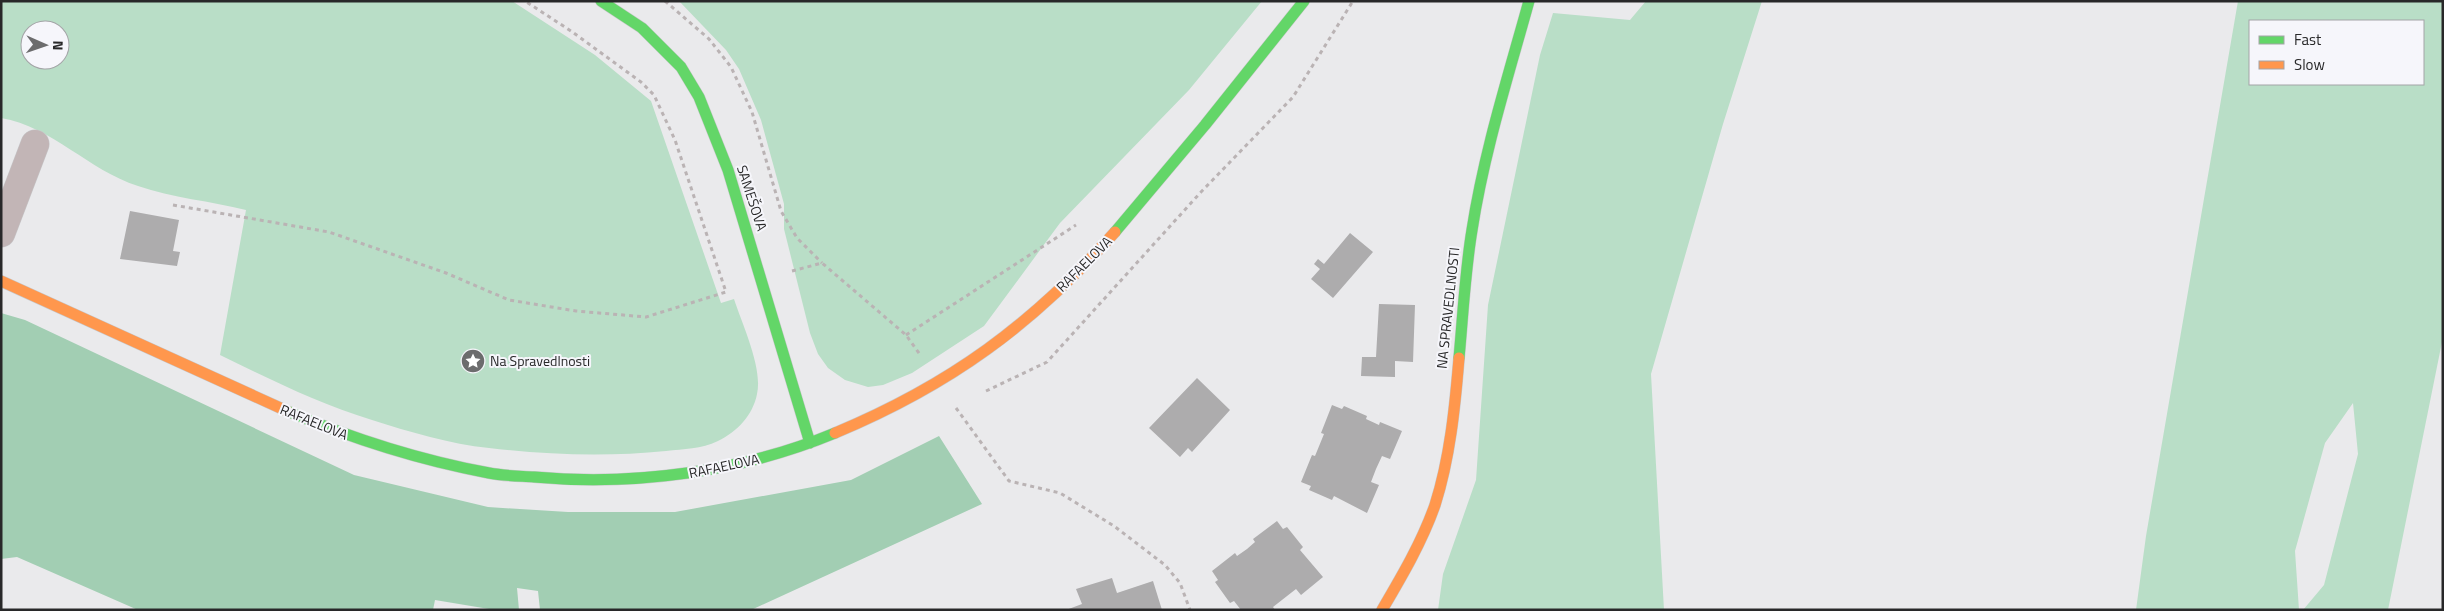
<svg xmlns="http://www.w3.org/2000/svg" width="2444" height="611" viewBox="0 0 2444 611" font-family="'Titillium Web',sans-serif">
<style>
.green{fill:#b9dec7;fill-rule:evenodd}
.forest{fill:#a2ceb3}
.building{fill:#adacad}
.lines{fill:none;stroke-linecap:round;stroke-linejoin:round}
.street-casing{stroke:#c7c7c9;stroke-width:29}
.fast-casing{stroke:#c7c7c9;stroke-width:12}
.slow-casing{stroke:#c7c7c9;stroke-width:12}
.path{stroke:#bab3b4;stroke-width:3;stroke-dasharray:4 4;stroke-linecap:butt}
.street{stroke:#c2b5b6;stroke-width:28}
.fast{stroke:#63d668;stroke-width:11}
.slow{stroke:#ff974d;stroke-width:11}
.labels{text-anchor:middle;stroke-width:4;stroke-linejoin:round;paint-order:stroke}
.street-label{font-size:14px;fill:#282829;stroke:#f6f6fb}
.poi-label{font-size:14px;fill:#282829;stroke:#f6f6fb;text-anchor:start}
</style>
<rect width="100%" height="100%" fill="#eaeaec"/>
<path class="green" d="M1,1h511l83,54 56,46 70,202 13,-4c8,25 29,69 23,95 -4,21 -20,38 -39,47 -17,8 -34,8 -52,10 -59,6 -118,4 -177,-3 -39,-4 -79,-16 -117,-28 -53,-16 -103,-41 -152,-65l26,-145c-35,-9 -74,-12 -108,-24 -50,-16 -85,-59 -137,-68zM30,30h30v30h-30z
M679,1h583l-73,89 -129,133 -76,103 -72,47 -29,12 -15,2 -23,-7 -17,-12 -10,-14 -8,-21 -26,-104v-25l-23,-84 -22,-51 -13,-19z
M1646,1h116l-39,123 -72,250 13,236h-226l5,-36 33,-94 12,-175 52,-250 13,-42 77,7z
M2238,1h205v336l-55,273h-85l21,-25 34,-131 -5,-51 -28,40 -30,108 4,59h-163l10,-74zM2423,21v63h-173v-63z"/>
<path class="forest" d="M1,313l24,7 329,155 134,32 80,5h107l176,-32 88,-44 43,68 -231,106h-211l-2,-19 -21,-3 2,22h-24l-60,-10 -2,10h-295l-121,-53 -16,2z"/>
<path class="building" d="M130,211l49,9 -6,31 7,1 -3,14 -57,-7z
M1350,233l23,19 -40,46 -22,-19 9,-10 -6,-5 4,-5 6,5z
M1379,304l36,1 -2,57 -18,-1v16l-34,-1 1,-19h14z
M1197,378l33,32 -38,42 -4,-4 -8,9 -31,-29z
M1332,405l10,4 2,-3 23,10 -1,3 13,6 1,-3 22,9 -12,28 -8,-3 -6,13 -5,13 8,3 -12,28 -33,-17 -2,4 -23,-10 2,-4 -10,-4 11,-27 3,1 9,-22 -3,-1z
M1277,521l6,8 4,-2 16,20 -3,3 23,27 -22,18 -5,-6 -23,18 2,3h-34l-7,-9 -4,2 -15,-21 3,-2 -6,-9 23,-18 2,3 10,-7 8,-7 -2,-3z
M1112,578l5,15 36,-12 9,29h-96l16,-6 -6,-15z"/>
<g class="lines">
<g class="street-casing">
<path id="street" d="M1,233l34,-89"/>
</g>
<g class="fast-casing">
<path id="fast" d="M601,1l41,27 39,39 18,30 29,73 82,273
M1115,232l90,-107 99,-124
M1459,358c4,-43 6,-86 13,-128 12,-78 36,-153 57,-229
M287,411c66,28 132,49 202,62 15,3 30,3 45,4 101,9 207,-5 301,-44"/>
</g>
<g class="slow-casing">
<path id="slow" d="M1,281l286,130
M835,433c115,-48 197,-108 280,-201
M1382,610c20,-34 40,-68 53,-105 15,-47 20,-98 24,-147"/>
</g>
<path class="path" d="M665,1l44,38 22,28 21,45 29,99 16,27 25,25
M173,205l156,27 117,41 63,27 67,11 70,6 80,-25 -51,-152 -21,-45 -13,-13 -70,-51 -46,-30
M792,271l30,-8 84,72 15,21
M906,335l170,-110
M986,391l61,-29 154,-170 92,-95 60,-96
M956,408l53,73 51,12 54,33 51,39 15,18 10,27"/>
<use href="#street" class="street"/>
<use href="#fast" class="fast"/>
<use href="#slow" class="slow"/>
</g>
<defs>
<g id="sight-disc" transform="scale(1.25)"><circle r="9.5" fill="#6c6c6d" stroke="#f6f6fb"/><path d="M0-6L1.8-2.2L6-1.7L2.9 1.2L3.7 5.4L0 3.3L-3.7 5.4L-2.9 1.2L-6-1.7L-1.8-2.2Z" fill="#fff"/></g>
</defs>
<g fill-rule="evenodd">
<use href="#sight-disc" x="473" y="361"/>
</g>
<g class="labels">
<g class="street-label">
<text transform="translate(752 198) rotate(72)" y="5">SAMEŠOVA</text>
<text transform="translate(1084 264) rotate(-45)" y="5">RAFAELOVA</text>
<text transform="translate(1448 308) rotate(-84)" y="5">NA SPRAVEDLNOSTI</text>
<text transform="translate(314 422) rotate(22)" y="5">RAFAELOVA</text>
<text transform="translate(724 466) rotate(-12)" y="5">RAFAELOVA</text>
</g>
<g class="poi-label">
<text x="490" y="366">Na Spravedlnosti</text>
</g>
</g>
<rect width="2444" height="611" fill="none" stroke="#282829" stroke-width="5"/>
<rect x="2249" y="20" width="175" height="65" fill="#f6f6fb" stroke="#a4a4a7"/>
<rect x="2259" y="36" width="25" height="8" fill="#63d668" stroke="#a4a4a7"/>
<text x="2294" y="45" font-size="15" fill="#282829">Fast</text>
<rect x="2259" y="61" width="25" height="8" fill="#ff974d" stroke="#a4a4a7"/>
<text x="2294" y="70" font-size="15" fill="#282829">Slow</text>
<g transform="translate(45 45) rotate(92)"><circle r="24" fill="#f6f6fb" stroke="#a4a4a7"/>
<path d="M0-4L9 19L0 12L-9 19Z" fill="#6c6c6d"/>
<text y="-8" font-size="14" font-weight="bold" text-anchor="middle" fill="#282829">N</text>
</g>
</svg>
